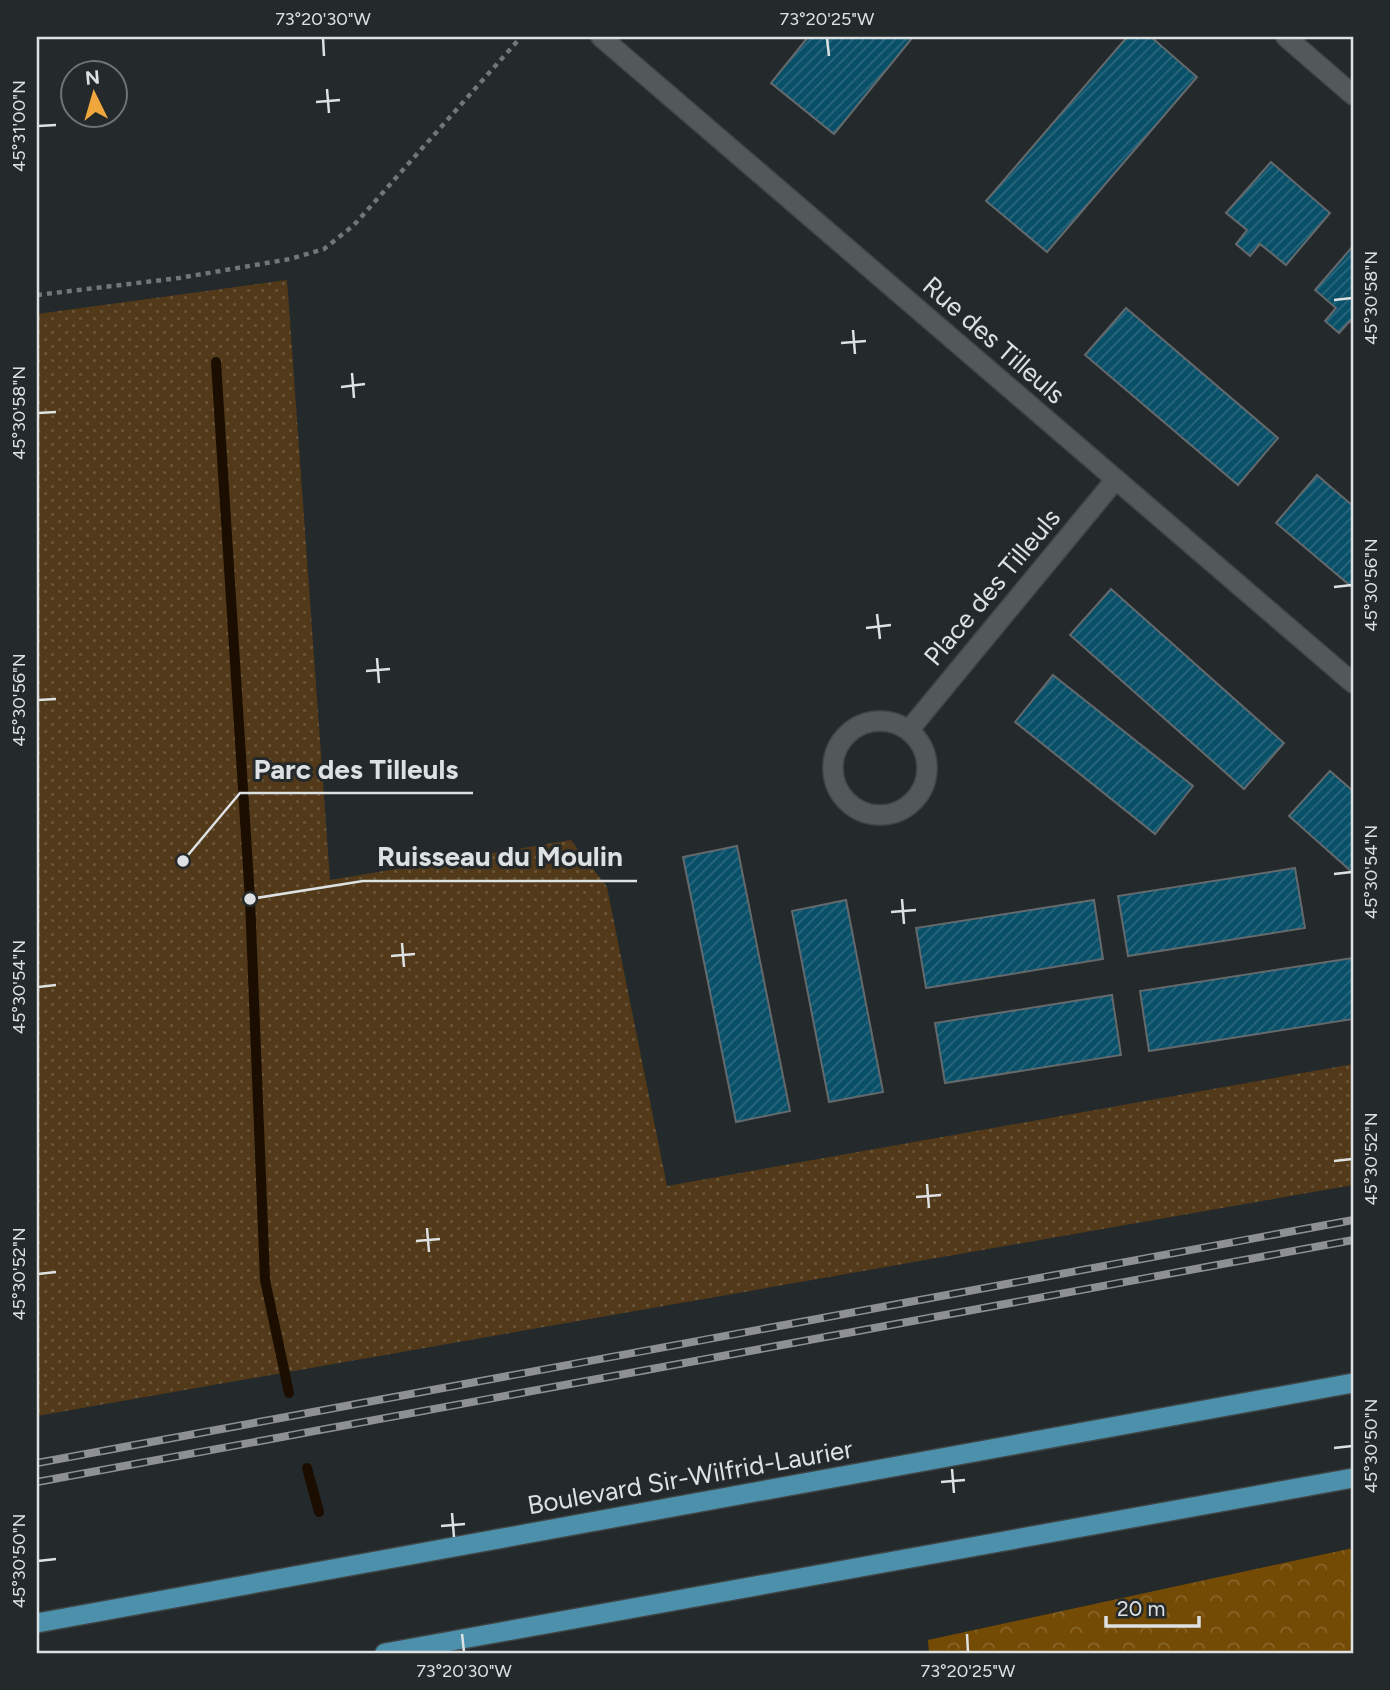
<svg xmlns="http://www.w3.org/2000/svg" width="1390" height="1690" viewBox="0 0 1390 1690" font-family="Figtree,sans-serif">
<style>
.grass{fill:url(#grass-dots)}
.forest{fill:url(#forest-crowns)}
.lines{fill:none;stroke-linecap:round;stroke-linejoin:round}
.stream{stroke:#1b0e00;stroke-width:10}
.building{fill:url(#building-hatch);stroke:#63696c;stroke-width:2}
.minor-casing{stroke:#3f4445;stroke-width:22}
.primary-casing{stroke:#3f4445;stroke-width:22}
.path{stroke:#717678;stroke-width:4.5;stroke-dasharray:5 5;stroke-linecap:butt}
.minor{stroke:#53585b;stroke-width:19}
.primary{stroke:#4c90ab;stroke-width:19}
.rail-casing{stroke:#8d9193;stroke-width:8}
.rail{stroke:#24292b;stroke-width:5;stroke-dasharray:16;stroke-linecap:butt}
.ticks{fill:none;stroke:#dde1e2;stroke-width:2.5}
.labels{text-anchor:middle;stroke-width:6;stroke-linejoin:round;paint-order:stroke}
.street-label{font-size:26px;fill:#dde1e2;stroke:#24292b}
.leader{fill:none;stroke:#dde1e2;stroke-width:2.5}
.callout-dot{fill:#dde1e2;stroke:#24292b;stroke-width:2.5}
.callout-label{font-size:28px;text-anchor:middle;font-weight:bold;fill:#dde1e2;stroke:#24292b;stroke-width:6;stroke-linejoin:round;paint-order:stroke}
.neatline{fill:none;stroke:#dde1e2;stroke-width:2.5}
.ticks-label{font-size:18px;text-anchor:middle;fill:#dde1e2}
</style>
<defs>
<pattern id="grass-dots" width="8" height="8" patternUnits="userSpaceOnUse" patternTransform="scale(1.75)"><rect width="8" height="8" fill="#513919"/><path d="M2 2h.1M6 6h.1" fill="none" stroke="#6a553a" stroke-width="1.8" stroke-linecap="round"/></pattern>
<pattern id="forest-crowns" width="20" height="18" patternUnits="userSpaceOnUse" patternTransform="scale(1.75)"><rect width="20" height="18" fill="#744b05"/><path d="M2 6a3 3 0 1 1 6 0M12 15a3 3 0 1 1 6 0" fill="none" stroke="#876529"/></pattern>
<pattern id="building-hatch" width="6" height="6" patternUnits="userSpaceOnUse" patternTransform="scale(1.75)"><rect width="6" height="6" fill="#084f68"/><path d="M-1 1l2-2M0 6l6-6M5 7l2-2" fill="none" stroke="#2c687d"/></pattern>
</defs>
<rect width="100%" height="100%" fill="#24292b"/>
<path class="grass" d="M287,280l43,600 241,-40 36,47 60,299 686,-122v121l-1316,231v-1102z"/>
<path class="forest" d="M1353,1548v105h-424l-1,-13z"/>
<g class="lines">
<path class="stream" d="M216,362l34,537 15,381 24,113
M307,1468l12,44"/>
</g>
<path class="building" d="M808,37h105l-79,97 -63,-51z
M1127,37h24l46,40 -150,175 -61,-51z
M1271,162l59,51 -44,52 -26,-21 -10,12 -14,-12 11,-14 -21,-17z
M1353,246v78l-3,-3 -11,12 -14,-12 11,-13 -21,-18z
M1126,308l152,130 -40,47 -153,-130z
M1317,475l36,31v82l-77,-65z
M1111,589l173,154 -40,46 -174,-154z
M1053,675l140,111 -38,48 -140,-112z
M1330,771l23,20v82l-64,-57z
M737,846l53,265 -54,11 -53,-265z
M1295,868l10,60 -177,28 -10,-60z
M846,900l37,192 -54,10 -37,-191z
M1094,900l9,59 -177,29 -10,-60z
M1353,958v61l-204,32 -9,-60z
M1112,995l9,60 -176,28 -10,-60z"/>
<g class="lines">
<g class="minor-casing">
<path id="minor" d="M601,37l752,646
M1286,37l67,58
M833 768a47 47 0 1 1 94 0a47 47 0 1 1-94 0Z
M909,730l207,-251"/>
</g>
<g class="primary-casing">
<path id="primary" d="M37,1623l1316,-240
M385,1653l968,-175"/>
</g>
<path class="path" d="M37,295l142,-17 111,-19 34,-10 30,-24 167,-188"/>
<use href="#minor" class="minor"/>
<use href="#primary" class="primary"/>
<g class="rail-casing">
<path id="rail" d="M37,1463l1316,-243
M37,1482l1316,-242"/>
</g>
<use href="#rail" class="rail"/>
</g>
<path class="ticks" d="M323,38l1,18M827,38l2,18M327,89l2,24M316,102l24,-2M38,126l18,-1M1334,300l18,-2M853,330l2,24M841,343l25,-2M352,373l2,25M341,387l24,-3M38,413l18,-1M1334,587l18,-2M877,614l3,25M866,628l25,-3M377,658l2,25M366,671l24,-2M38,700l18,-1M1334,874l18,-2M902,899l2,25M891,912l25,-2M402,943l2,24M391,956l24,-2M38,987l18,-2M1334,1161l18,-2M927,1184l2,24M916,1197l25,-2M427,1228l2,24M416,1241l24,-2M38,1274l18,-2M1334,1448l18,-2M952,1469l2,24M941,1482l24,-2M452,1513l2,24M441,1526l24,-2M38,1561l18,-2M462,1634l2,18M967,1634l1,18"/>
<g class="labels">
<g class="street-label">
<text transform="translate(994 340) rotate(41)" y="9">Rue des Tilleuls</text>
<text transform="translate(992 587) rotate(-50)" y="9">Place des Tilleuls</text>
<text transform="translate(690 1477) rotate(-10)" y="9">Boulevard Sir-Wilfrid-Laurier</text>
</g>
</g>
<path class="leader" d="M183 861L240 793H473M250 899L363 881H637"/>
<g class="callout-dot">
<circle cx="183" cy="861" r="7"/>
<circle cx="250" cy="899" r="7"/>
</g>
<g class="callout-label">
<text x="356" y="779">Parc des Tilleuls</text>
<text x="500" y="866">Ruisseau du Moulin</text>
</g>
<rect width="1390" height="1690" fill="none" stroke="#24292b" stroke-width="77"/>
<g transform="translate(94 94) rotate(355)"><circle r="33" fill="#24292b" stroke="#6e7374" stroke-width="2"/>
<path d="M0-5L12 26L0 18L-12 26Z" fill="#efa73d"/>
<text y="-10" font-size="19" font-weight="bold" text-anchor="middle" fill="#dde1e2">N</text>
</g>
<path d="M1106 1616v10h93v-10" fill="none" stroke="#dde1e2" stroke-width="3.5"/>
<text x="1117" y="1616" font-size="21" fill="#dde1e2" stroke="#24292b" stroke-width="5" paint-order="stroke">20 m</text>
<rect x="38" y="38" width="1314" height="1614" class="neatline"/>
<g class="ticks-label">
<text x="323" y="25">73°20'30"W</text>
<text x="827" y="25">73°20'25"W</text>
<text transform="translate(19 126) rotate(-90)" y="6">45°31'00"N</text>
<text transform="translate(1371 298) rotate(-90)" y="6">45°30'58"N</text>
<text transform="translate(19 413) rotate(-90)" y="6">45°30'58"N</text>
<text transform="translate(1371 585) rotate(-90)" y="6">45°30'56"N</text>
<text transform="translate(19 700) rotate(-90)" y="6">45°30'56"N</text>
<text transform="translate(1371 872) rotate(-90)" y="6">45°30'54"N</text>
<text transform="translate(19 987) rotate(-90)" y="6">45°30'54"N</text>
<text transform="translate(1371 1159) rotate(-90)" y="6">45°30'52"N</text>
<text transform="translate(19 1274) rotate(-90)" y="6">45°30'52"N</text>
<text transform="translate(1371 1446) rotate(-90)" y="6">45°30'50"N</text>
<text transform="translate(19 1561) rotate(-90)" y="6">45°30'50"N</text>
<text x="464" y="1677">73°20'30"W</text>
<text x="968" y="1677">73°20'25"W</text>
</g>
</svg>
